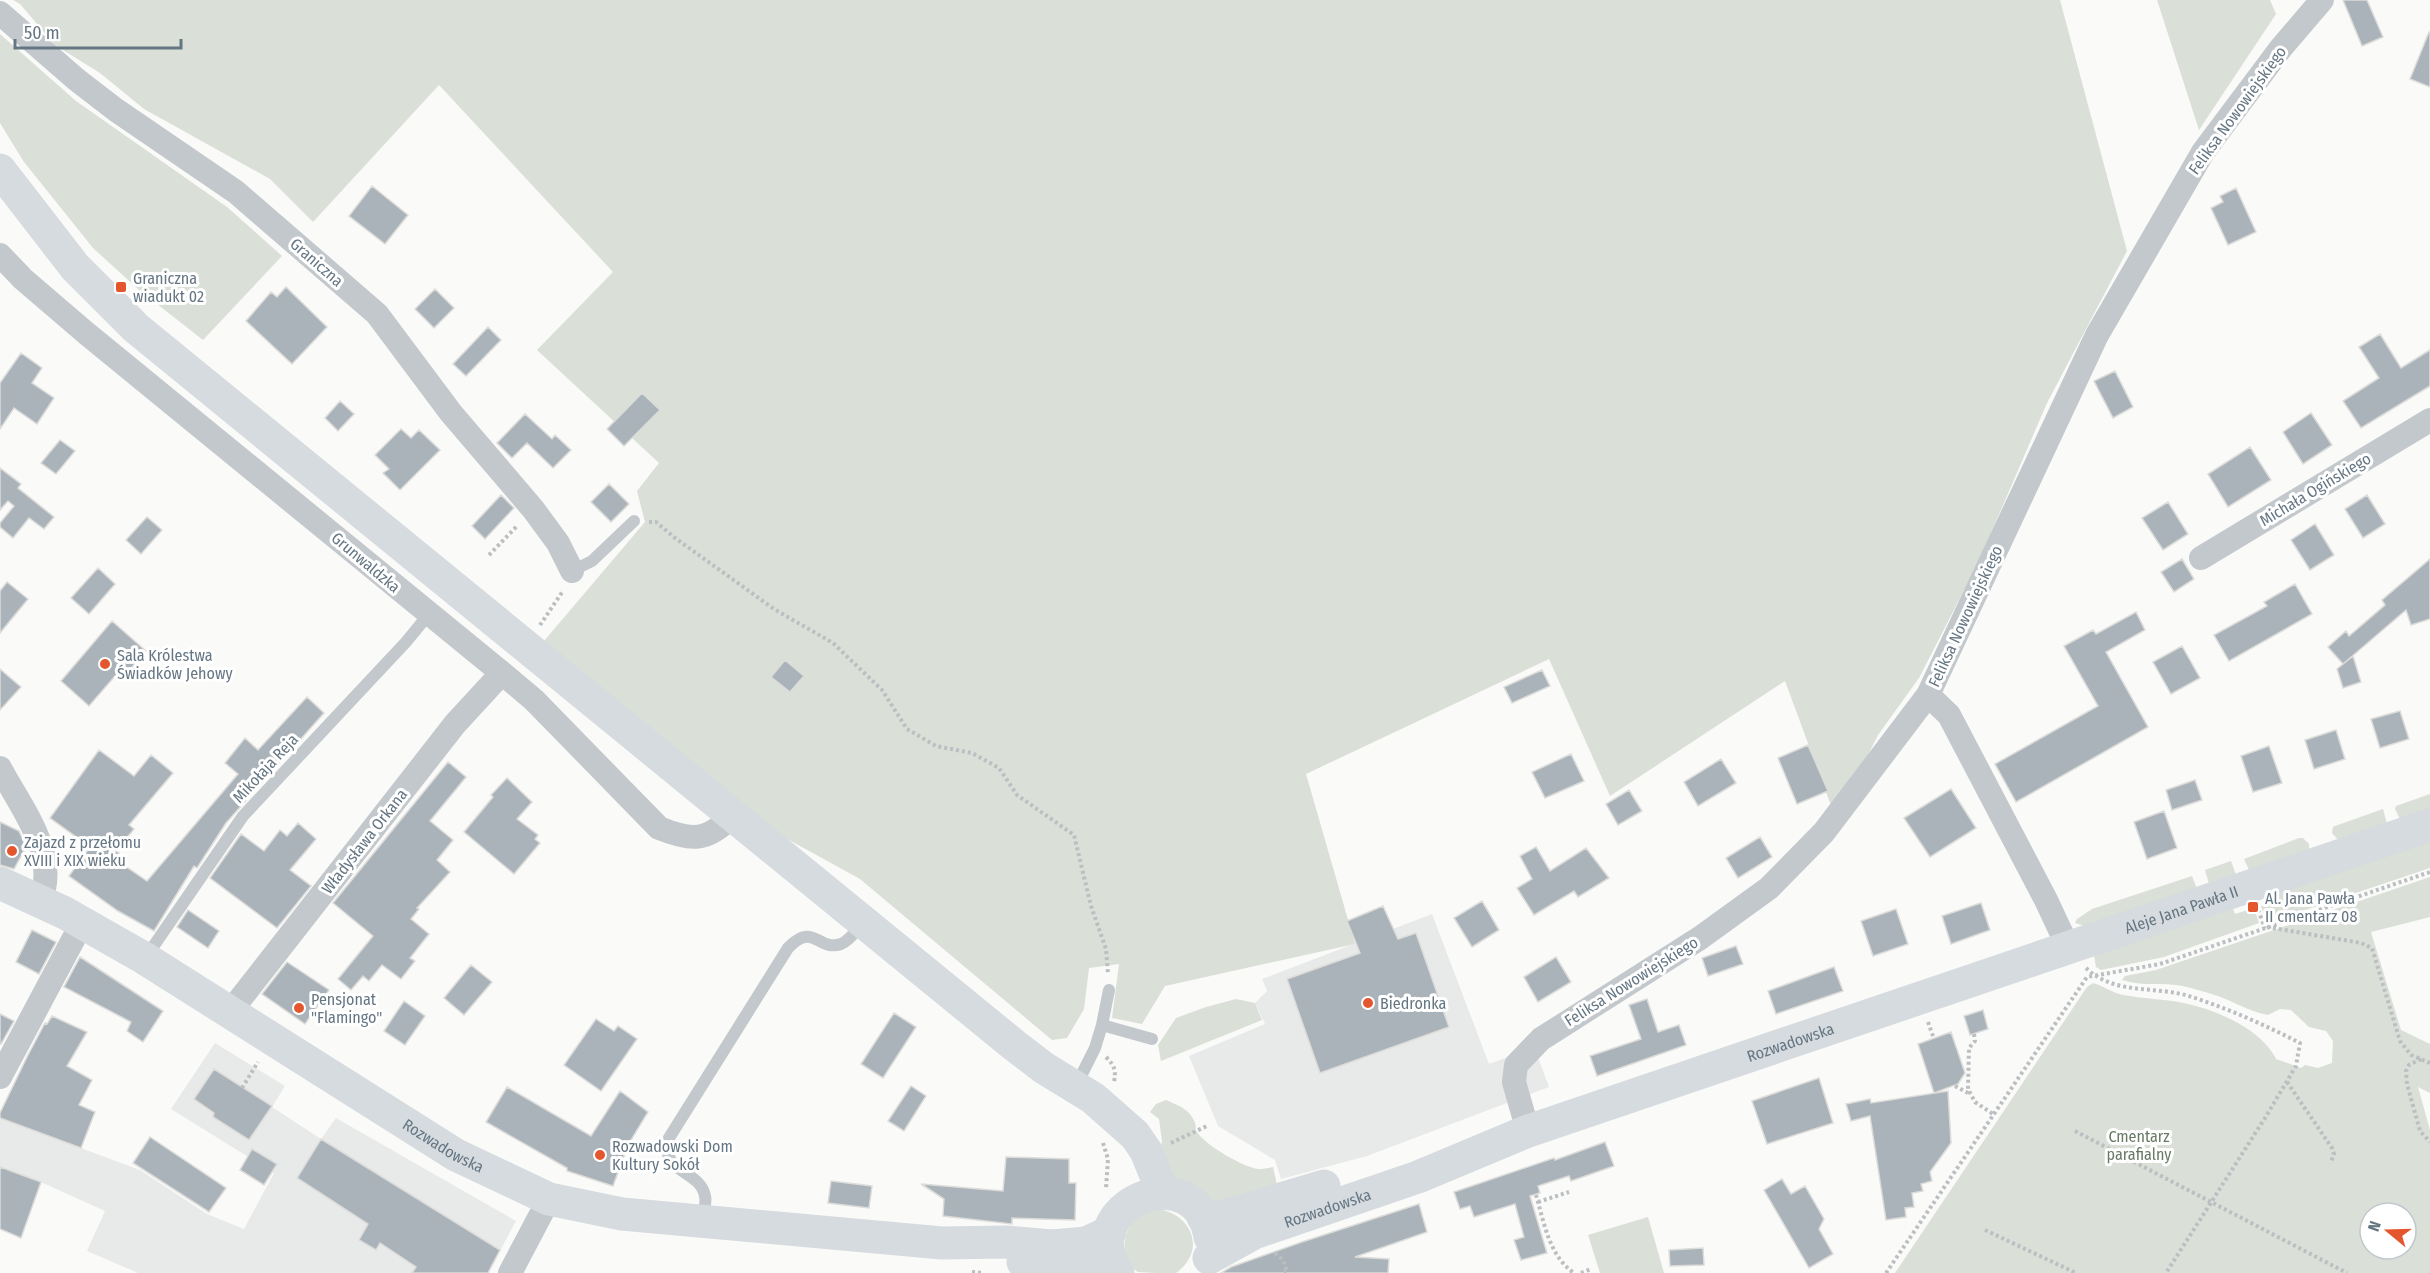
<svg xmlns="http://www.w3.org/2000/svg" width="2430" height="1273" viewBox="0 0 2430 1273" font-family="'Fira Sans Condensed',sans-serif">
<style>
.built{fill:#e8e9e9}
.green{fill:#dadfd7;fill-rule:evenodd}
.building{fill:#aab3b9;stroke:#dcdcda;stroke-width:1.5}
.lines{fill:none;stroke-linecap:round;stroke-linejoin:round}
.path{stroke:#bbbfc2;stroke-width:4;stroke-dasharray:3 3;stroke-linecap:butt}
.lane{stroke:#c3c8cc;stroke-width:12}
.street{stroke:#c3c8cc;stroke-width:24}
.secondary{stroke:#d6dbdf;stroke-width:33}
.poi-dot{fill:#e4572e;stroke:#fff;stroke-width:2}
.labels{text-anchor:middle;stroke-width:6;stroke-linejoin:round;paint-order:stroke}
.street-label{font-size:16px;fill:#657683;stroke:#fff}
.poi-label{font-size:16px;fill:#657683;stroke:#fff;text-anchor:start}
.park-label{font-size:16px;fill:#687a64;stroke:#fff}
</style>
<rect width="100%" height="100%" fill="#fafaf8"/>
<path class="built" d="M1432,914l57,150 45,-17 15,40 -182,69 -86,23 -6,-19 -57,-34 -29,-70 76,-32 -10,-21 12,-12 -5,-12z
M215,1043l70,43 -13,21 49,32 15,-21 180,103 -28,52h-350l-51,-22 18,-40 -62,-28 -43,-16v-49l140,52 67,44 37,15 30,-56 -103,-64z"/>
<path class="green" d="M13,0h2047l67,251 -80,152 -69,160 -59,115 -41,57 -42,84 -51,-138 -175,115 -61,-137 -243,115 49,170 -190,42 -23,38 -30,-6 7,-54 -30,4 -5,41 -17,29 -15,2 -192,-161 -80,-44 -236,-194 101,-119 -8,-31 22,-28 -122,-113 76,-78 -174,-187 -126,137 -43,-43 -126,-70 -44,-36 -45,-28 -35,-41z
M2157,0h113l6,14 -77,116z
M0,34l76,67 151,106 55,49 -79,84 -65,-51 -45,-41 -69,-86 -24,-39z
M2430,794v16l-30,9 -5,-10 1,-3z
M2383,809l4,15 -48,17 -7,-8 1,-6 2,-1z
M2299,838h4l6,6v8l-59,20 -6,-13z
M2430,840v28l-163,55 -6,-17 16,-5 -2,-8z
M2231,861l5,14 -27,9 -4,-14z
M2192,876l5,13 -112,37 -10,-3 2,-4 15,-10z
M2430,877v40l-59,15 30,98 29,14v49l-12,-6 12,43v143h-535l192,-286 6,-4c10,3 20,10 30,12 22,4 44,4 65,9 31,7 74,26 88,55l25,9 4,-3 13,3 14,-5 1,-22 -7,-10 -17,-4 -18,-17 -11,-1 -12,6c-15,-3 -27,-9 -40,-15 -14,-6 -30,-10 -45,-14 -20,-4 -41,1 -61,-6l3,-4 31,-6zM2370,1213h36v36h-36z
M2232,906l3,8 19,-6 5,15 -95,34 -63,13 -5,-3 -2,-11z
M1236,999l19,4 7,17 -101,41 -3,-16 18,-27 30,-11z
M1166,1100c12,5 25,10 29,23 2,6 -1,5 2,9 8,13 46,35 61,37 5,0 10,-1 15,-2l4,18 -64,19 -43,-23 -12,-20 4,-20 -3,-22 -9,-7 6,-8z
M1158,1209c34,5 49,42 18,64 -10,0 -29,0 -38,-1 -19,-10 -16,-41 -2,-54 5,-5 15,-7 22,-9z
M1648,1217l16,56h-64l-12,-38z"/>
<path class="building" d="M2343,0h24l16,37 -21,9z
M2429,32l1,1v54l-20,-8z
M372,186l36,29 -23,29 -36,-28z
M2236,188l20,44 -28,13 -17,-37 12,-6 -3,-6z
M286,287l41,40 -35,37 -46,-43 25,-29 6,5z
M435,289l19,19 -20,20 -19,-19z
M488,327l13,13 -35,36 -13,-12z
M2380,334l21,34 29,-18v36l-69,42 -18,-27 36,-23 -20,-31z
M21,353l21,15 -10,15 22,15 -17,26 -23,-16 -14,21v-46z
M2115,371l18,36 -20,11 -19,-37z
M642,393l18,17 -36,36 -17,-17z
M340,401l14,13 -16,17 -13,-13z
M2311,413l21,32 -29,19 -20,-32z
M525,414l27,25 3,-4 16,15 -18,18 -26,-25 -15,15 -15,-15z
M401,429l10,9 8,-8 21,20 -40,40 -17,-17 6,-4 -14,-14z
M60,440l15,11 -19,23 -15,-11z
M2250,447l21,33 -43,27 -20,-33z
M0,468l21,16 -3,4 36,29 -10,12 -15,-11 -16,20 -13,-11v-4l14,-17 -6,-5 -8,9z
M609,484l20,20 -18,18 -20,-20z
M501,495l13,13 -29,31 -13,-13z
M2367,495l18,29 -22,14 -18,-29z
M2168,502l20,32 -25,16 -21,-32z
M147,517l15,13 -21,24 -15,-14z
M2315,524l19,31 -24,15 -19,-30z
M2182,559l12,20 -20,13 -13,-20z
M2430,559v60l-19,6 -5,-15 -63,54 -15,-17 18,-16 3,5 36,-31 -3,-5z
M98,568l17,16 -26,30 -18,-16z
M7,582l21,17 -28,34v-42z
M2295,584l17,30 -83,47 -15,-26 53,-29 -3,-4z
M2136,612l9,18 -39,22 42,75 -132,75 -21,-38 103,-58 -34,-60 29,-16 3,4z
M112,621l34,30 -26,30 -5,-5 -26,30 -28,-25z
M2182,646l18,32 -29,16 -18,-32z
M2353,656l8,26 -18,6 -6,-19z
M785,660l19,16 -14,16 -19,-15z
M0,669l21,18 -21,23z
M1542,670l8,16 -38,17 -8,-16z
M307,697l17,16 -98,110 -29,45 -3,-2 -40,65 -36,-20 -49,-35 21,-29 -40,-29 49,-68 35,26 17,-21 22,18 -44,52 5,4 -18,22 3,2 -4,6 32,22 91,-107 -13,-11 20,-25 13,12z
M2400,711l9,28 -29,9 -9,-29z
M2336,730l9,29 -31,10 -9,-29z
M1808,745l20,46 -31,13 -19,-46z
M2269,746l13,37 -29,9 -12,-36z
M1571,754l13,27 -39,17 -13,-26z
M1721,759l15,24 -38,23 -14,-24z
M448,762l18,15 -36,44 23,19 -16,20 13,12 -33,36 2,1 -8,10 18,15 -19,24 5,3 -14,18 -19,-14 -13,16 -6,-5 -12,14 -13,-11 35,-43 -40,-33z
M507,778l25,24 -15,17 21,16 -3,4 5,4 -26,31 -50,-42 29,-35 -2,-2z
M2195,780l7,20 -30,10 -6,-20z
M1951,789l25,39 -46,29 -26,-39z
M1629,790l13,21 -24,14 -12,-21z
M2164,811l13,37 -30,11 -13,-37z
M0,822l19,9 7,16 -12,22 -14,-4z
M298,823l18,16 -26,31 21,16 -34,42 -67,-50 31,-44 23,17 16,-21 7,6z
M1760,837l12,20 -34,21 -12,-20z
M1536,847l14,24 36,-23 23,30 -31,19 -4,-6 -40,24 -17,-27 15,-9 -12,-23z
M1482,901l17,29 -27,17 -18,-29z
M1981,903l9,27 -39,14 -9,-28z
M1383,906l15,33 18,-6 33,94 -129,46 -33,-94 73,-26 -13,-32z
M1896,909l12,35 -35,12 -12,-35z
M188,910l31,21 -11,17 -31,-21z
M32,930l24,12 -17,32 -23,-12z
M1736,946l7,18 -35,12 -6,-18z
M80,957l83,54 -20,31 -16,-11 4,-9 -67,-35z
M1556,957l15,25 -33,20 -14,-25z
M287,962l42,28 -24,34 -43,-30z
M471,965l21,17 -28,33 -20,-17z
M1834,967l9,24 -67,23 -8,-23z
M1647,999l11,33 21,-7 7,20 -89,31 -7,-20 51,-17 -12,-34z
M404,1001l21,15 -20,29 -21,-14z
M1983,1010l5,19 -18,6 -6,-19z
M894,1013l22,14 -33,51 -22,-14z
M0,1014l14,7 -13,23h-1z
M52,1016l35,16 -20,34 25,14 -13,25 16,7 -14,36 -81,-30v-5l27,-56 18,-34 2,1z
M596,1019l18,12 4,-5 19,13 -36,52 -37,-26z
M1951,1032l14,41 -7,11 -24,9 -16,-49z
M214,1069l58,37 -23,34 -36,-23 1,-4 -20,-14z
M1819,1078l14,45 -66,21 -15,-43z
M911,1086l15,10 -22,35 -16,-10z
M507,1087l84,49 29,-45 28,21 -20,33 -15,41 -46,-15v-3l-81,-46z
M1948,1091l3,52 -21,29 2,9 -11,3 2,7 -11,2 2,14 -9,1 1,9 -20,3 -16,-104 -19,5 -5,-17 24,-5 1,4z
M150,1137l76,51 -17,24 -76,-49z
M321,1139l179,111 -12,23h-76l4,-6 -36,-24 -4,7 -17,-10 9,-16 -71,-46z
M1605,1142l9,24 -43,15 -2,-5 -31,10 2,7 -10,3 17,57 -26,7 -7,-20 10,-3 -9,-33 -41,13 -4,-11 -10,3 -6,-17 100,-34 1,2z
M252,1149l25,15 -13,21 -24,-15z
M1006,1157l63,2v24h7l-1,37 -63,-2v6l-69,-8 1,-17 -23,-15 82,7z
M0,1167l41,15 -20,56 -21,-9z
M1782,1179l9,15 14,-8 19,33 -5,10 14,25 -24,14 -45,-78z
M831,1181l41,5 -3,22 -41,-5z
M1419,1204l8,28 -72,25 34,2 -1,14h-167l10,-6 71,-25z
M1703,1248l1,17 -34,1 -1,-16z"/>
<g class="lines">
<path class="path" d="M649,522h7l19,16 99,71 59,34 49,47 25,39 29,17 36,7 27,15 18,27 57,40 17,71 15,43 2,25
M489,555l29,-30
M540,625l23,-34
M2258,910l7,18
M2267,927l94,16 11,5 28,93 11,14 19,8
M2086,968c29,28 71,17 106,29 37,12 73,28 108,46l-4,23 -31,52 -99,155
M1928,1022l6,17
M1974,1034l1,7 -6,7 -1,41 7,13 18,12
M1106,1057c9,9 10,14 8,25
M2421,1059l-12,6 -3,6 1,13 13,47 10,11
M2287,1082l45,66 2,6 -3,8
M1955,1086l13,7
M242,1088l16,-26
M2075,1131l272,142
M1103,1143l5,16 -2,30
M1171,1143l38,-18
M1536,1195c8,27 13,61 38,78
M1538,1202l31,-10
M1985,1230l91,43
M1275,1253l8,7 4,12 -3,1
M972,1272l11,1
M1581,1273l10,-4
M1886,1273l201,-296 73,-13 270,-92"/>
<path class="lane" d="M572,571l20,-10 42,-40
M146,957l97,-141 163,-174 23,-28
M1102,1025l7,-35
M1076,1086l19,-38 7,-23 50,14
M701,1220c2,-7 6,-17 4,-24 -5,-27 -46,-22 -36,-58l119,-190c26,-27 30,4 53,-4 8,-3 16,-14 21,-20"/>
<path class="street" d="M0,13l77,67 39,30 120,82 141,122 74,99 82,96 25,34 14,28
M0,255l23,24 63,54 416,340 32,27 125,128c32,13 48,14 73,-12
M2201,558l229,-138
M1928,695l21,20 97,185 22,47
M0,768c21,40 60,86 40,134
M230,1012l225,-288 47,-51
M0,1077l82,-154
M1528,1131l-14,-49 2,-17 25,-26 159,-101 69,-50 55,-56 104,-137 169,-360 106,-183 78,-104 41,-48
M510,1273l39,-74"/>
<g class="secondary">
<path d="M0,170l75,97 61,61 878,717 30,23 49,30 42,37 11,16 17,42"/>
<path id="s1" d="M0,883l65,30 79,45 312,197 93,44 73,15 320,29 65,-1 45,4 34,-3 24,-11"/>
<path d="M1203,1217l22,-1 99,-30"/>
<path id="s2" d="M1209,1258l45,-25 164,-56 110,-46 902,-306"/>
<path d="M1023,1262l73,11"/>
<path d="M1118,1273c-47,-68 79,-120 92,-36"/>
</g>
</g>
<g class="poi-dot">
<rect x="115" y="281" width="12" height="12" rx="3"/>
<circle cx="105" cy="664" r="6"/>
<circle cx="12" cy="851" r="6"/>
<rect x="2247" y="901" width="12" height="12" rx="3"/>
<circle cx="1368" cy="1003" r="6"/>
<circle cx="299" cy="1008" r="6"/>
<circle cx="600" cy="1155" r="6"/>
</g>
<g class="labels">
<g class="street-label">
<text transform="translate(2237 110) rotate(-54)" y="6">Feliksa Nowowiejskiego</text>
<text transform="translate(317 262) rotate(41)" y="6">Graniczna</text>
<text transform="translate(2315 489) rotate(-31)" y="6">Michała Ogińskiego</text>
<text transform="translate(366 562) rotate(40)" y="6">Grunwaldzka</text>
<text transform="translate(1965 616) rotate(-65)" y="6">Feliksa Nowowiejskiego</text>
<text transform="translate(265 768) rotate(-47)" y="6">Mikołaja Reja</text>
<text transform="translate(364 841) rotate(-52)" y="6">Władysława Orkana</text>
<text dy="6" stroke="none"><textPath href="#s2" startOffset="1034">Aleje Jana Pawła II</textPath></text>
<text transform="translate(1631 981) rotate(-32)" y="6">Feliksa Nowowiejskiego</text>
<text dy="6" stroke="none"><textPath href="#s2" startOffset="621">Rozwadowska</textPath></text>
<text dy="6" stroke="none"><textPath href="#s1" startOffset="516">Rozwadowska</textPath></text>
<text dy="6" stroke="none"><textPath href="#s2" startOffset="129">Rozwadowska</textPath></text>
</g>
<g class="poi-label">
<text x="133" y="284">Graniczna<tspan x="133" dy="18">wiadukt 02</tspan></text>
<text x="117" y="661">Sala Królestwa<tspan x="117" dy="18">Świadków Jehowy</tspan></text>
<text x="24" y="848">Zajazd z przełomu<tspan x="24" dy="18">XVIII i XIX wieku</tspan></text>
<text x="2265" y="904">Al. Jana Pawła<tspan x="2265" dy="18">II cmentarz 08</tspan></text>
<text x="311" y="1005">Pensjonat<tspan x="311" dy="18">"Flamingo"</tspan></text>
<text x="1380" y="1009">Biedronka</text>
<text x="612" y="1152">Rozwadowski Dom<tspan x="612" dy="18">Kultury Sokół</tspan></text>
</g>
<g class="park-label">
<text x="2139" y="1142">Cmentarz<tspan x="2139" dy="18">parafialny</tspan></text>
</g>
</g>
<g transform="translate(2388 1231) rotate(289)"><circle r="28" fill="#ffffff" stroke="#c1c8cd" stroke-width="1.5"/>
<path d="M0-4.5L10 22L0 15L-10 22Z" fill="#e4572e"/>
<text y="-9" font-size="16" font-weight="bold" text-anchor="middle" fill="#657683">N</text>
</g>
<path d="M15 39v9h166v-9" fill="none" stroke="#657683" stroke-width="3"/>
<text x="24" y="39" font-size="18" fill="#657683" stroke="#ffffff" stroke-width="4.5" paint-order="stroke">50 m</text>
</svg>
